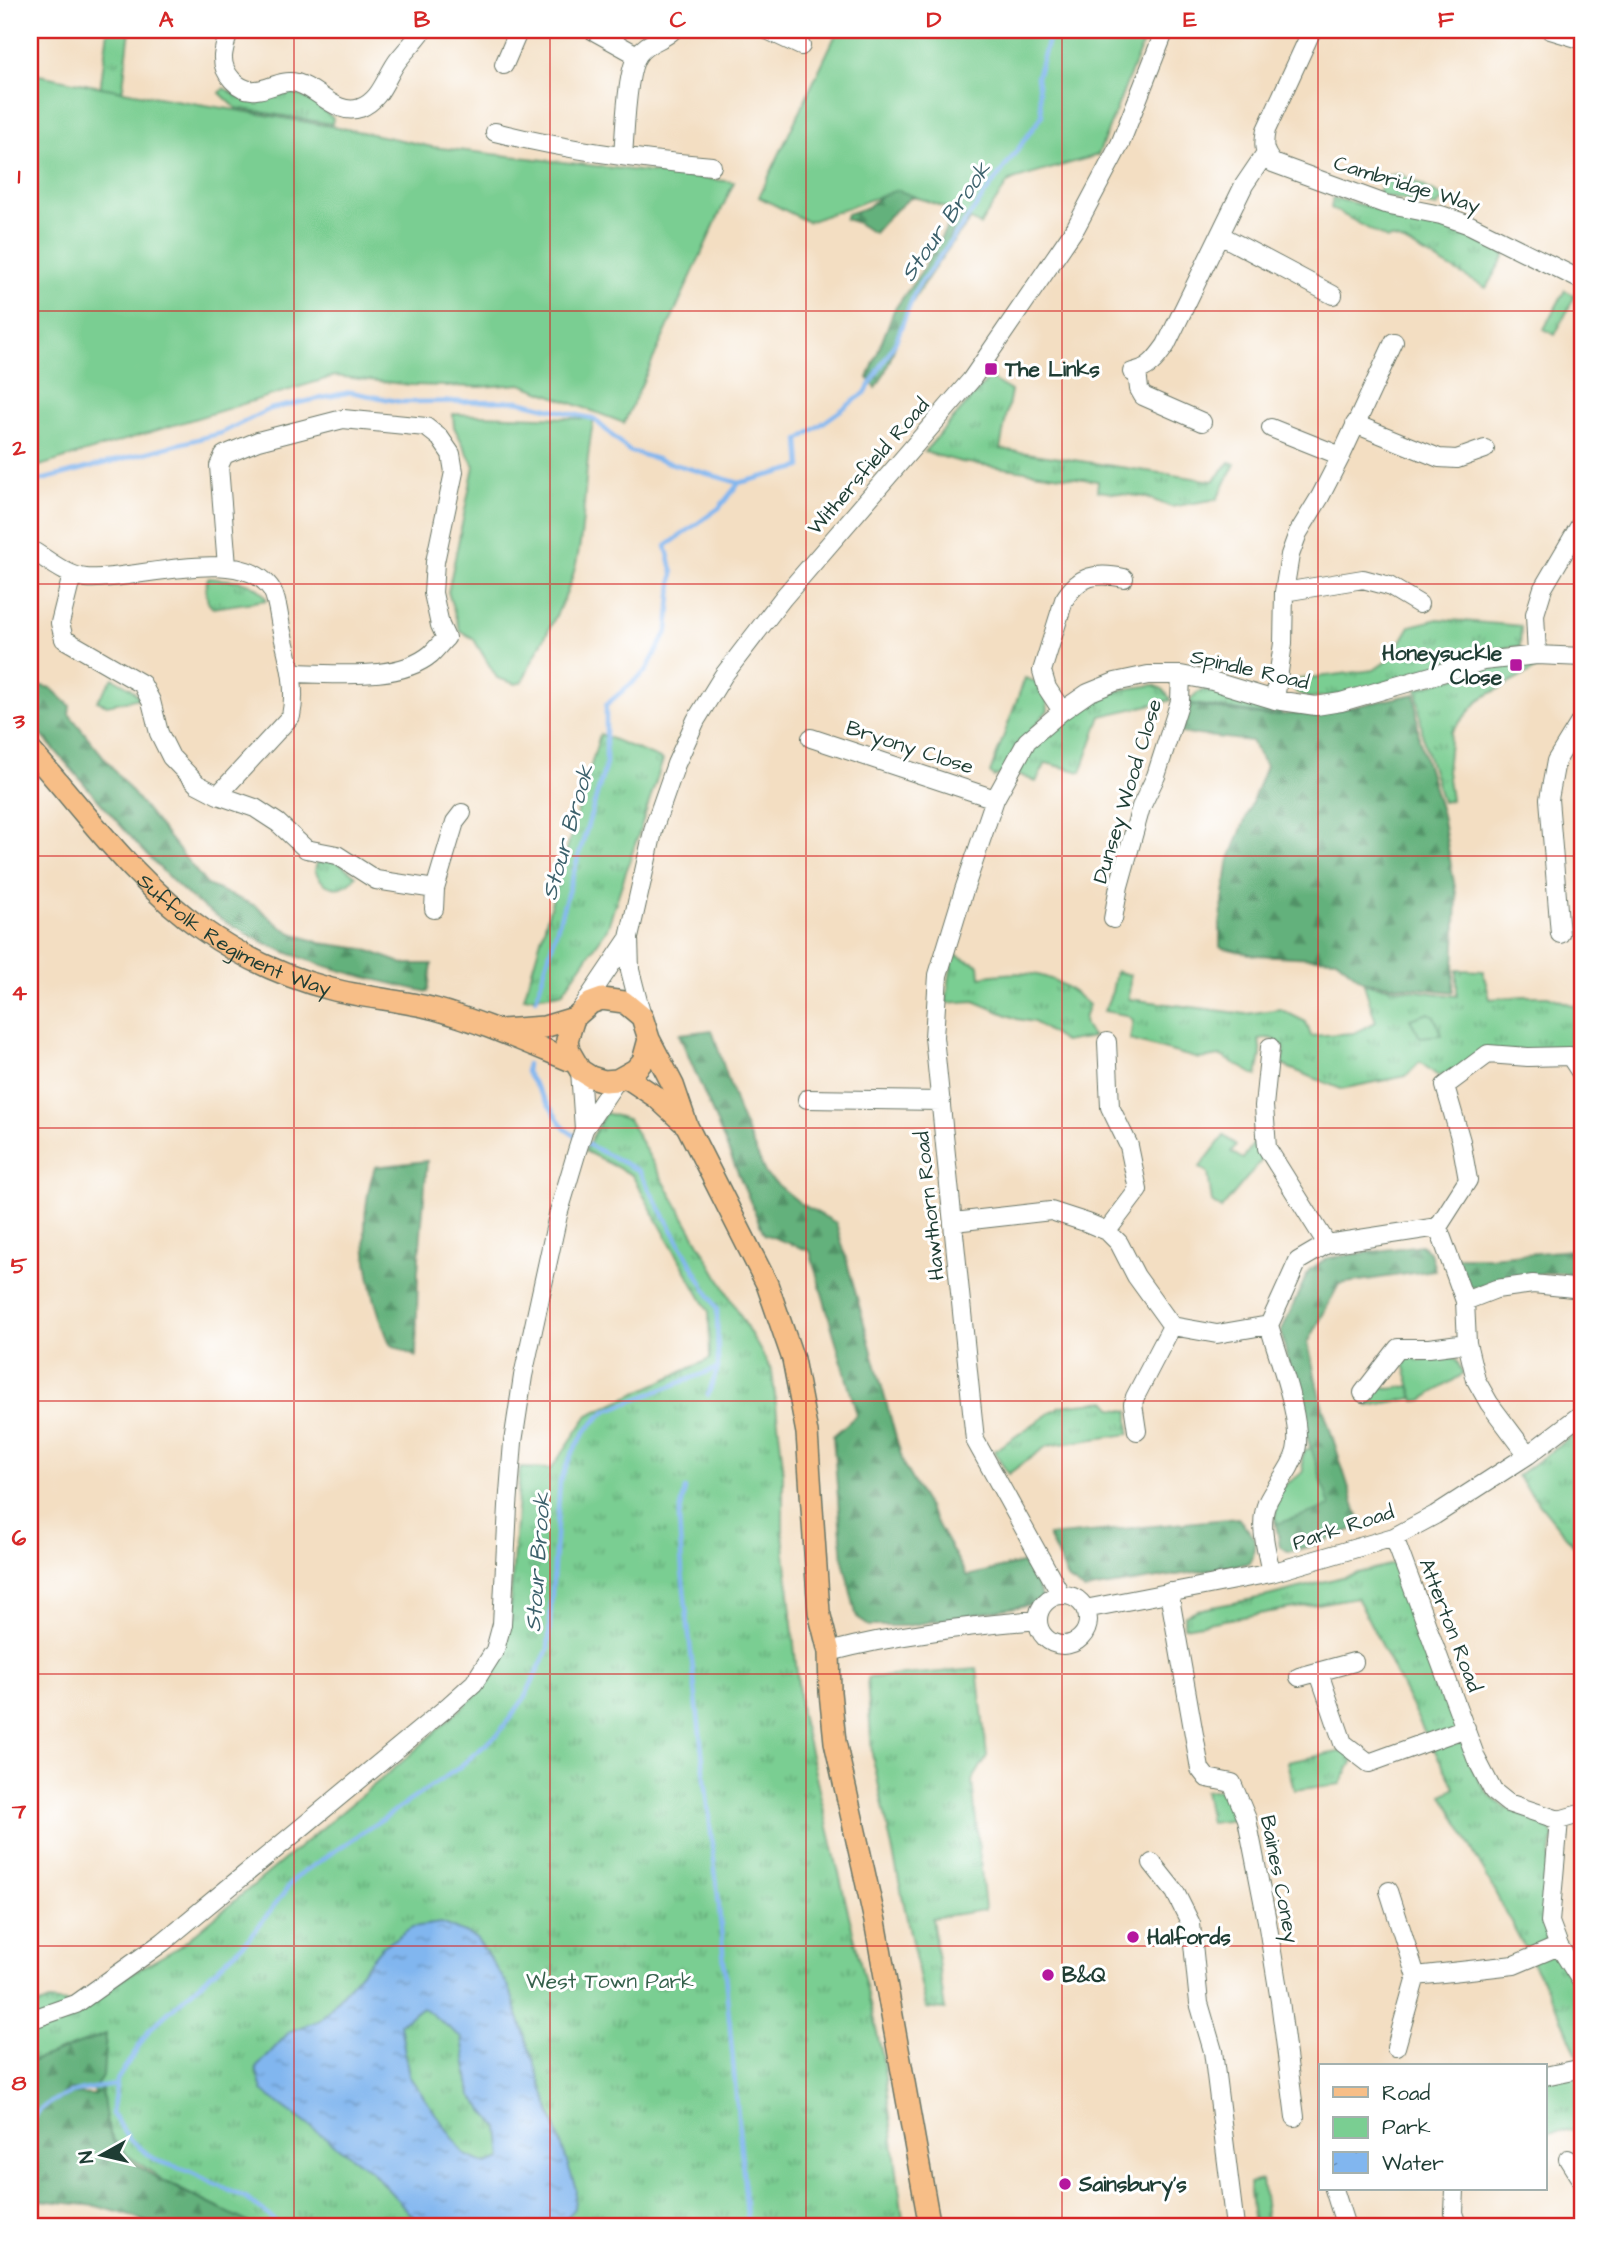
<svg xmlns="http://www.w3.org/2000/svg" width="1613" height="2257" viewBox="0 0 1613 2257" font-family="'Architects Daughter',sans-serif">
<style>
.grass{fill:url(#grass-tufts);stroke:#4c8663;stroke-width:2}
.forest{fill:url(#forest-firs);stroke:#417758;stroke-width:2}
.park{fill:#7ace92;stroke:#4c8663;stroke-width:2}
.water{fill:url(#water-ripples);stroke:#507a92;stroke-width:2;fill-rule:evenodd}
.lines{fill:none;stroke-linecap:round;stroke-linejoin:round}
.stream{stroke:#81b6ef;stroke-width:4.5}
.minor-casing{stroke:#697566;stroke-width:20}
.major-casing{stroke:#697566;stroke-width:24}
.minor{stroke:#fff;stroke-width:18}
.major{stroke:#f7be87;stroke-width:21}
.grid{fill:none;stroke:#d62828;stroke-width:2;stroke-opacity:0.55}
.poi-dot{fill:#b5179e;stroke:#fff;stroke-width:2.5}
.labels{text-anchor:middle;stroke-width:6;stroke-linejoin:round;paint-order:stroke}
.street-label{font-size:21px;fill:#1f3d34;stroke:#fff}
.poi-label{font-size:21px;font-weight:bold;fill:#1f3d34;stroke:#fff;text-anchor:start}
.park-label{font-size:21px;fill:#36614c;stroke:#fff}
.water-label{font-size:23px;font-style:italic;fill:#3c616c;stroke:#fff}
.neatline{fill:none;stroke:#d62828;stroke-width:2.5}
.grid-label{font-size:23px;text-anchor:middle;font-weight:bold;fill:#d62828}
</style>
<defs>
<pattern id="grass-tufts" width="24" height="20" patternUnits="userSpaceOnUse" patternTransform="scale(1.75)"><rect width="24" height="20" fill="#7ace92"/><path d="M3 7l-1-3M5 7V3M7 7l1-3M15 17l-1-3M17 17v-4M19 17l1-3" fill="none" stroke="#63a878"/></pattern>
<pattern id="forest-firs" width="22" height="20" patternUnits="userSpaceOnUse" patternTransform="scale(1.75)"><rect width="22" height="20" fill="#63b17c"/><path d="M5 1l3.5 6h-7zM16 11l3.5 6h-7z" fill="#519166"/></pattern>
<pattern id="water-ripples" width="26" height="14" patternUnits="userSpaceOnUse" patternTransform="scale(1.75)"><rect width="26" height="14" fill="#81b6ef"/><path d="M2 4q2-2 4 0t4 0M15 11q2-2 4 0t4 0" fill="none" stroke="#6995c2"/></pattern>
</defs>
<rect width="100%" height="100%" fill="#fff"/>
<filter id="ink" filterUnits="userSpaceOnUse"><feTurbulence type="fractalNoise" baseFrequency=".0143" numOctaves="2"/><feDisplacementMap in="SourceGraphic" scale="14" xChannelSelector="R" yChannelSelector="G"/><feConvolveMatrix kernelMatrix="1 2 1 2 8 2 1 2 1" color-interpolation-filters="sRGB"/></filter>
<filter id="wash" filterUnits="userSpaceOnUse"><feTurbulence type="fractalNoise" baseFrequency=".00686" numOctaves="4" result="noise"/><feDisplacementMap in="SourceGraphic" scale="28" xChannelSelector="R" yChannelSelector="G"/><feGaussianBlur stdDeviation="1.57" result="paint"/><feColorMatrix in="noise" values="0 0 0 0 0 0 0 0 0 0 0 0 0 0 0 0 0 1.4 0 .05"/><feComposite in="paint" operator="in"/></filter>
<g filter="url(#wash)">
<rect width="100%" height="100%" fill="#f3dec2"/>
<path class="grass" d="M108,30h22l-8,64 -22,-4z
M224,88c13,9 27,13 43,9 8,-1 14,-5 22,-4 17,1 31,16 44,25l-1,6 -96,-16 -16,-15z
M1398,174l4,1 42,22 -7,10 -60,-12 8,-19z
M1333,198c60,14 118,27 172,57l-19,33 -82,-46 -13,-4 -4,1 -56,-31z
M1565,290l10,6 -20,39 -11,-6z
M989,378l22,13 -11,58 213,32 17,-19 5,2 -18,35 -46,8 -25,-10 -49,-6 1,-10 -137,-19 -37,-10z
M208,578c24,3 47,-1 59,22l-54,8c-7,-5 -9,-21 -5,-30z
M1438,619l83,7 -1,20 -42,5 -107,36 -40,9 -22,2 -14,-6 -3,-12 82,-10 17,-12 19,-32z
M1533,661l5,7 -58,31 -29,33 -4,39 4,29 -9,2 -19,-63 -6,-50 74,-22z
M1025,678l12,4 10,18 1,10 -26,31 -21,33 -7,3 -4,-4z
M1154,685l10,5 7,10 -70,16 -20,56 -35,-9 -10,19 -18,-8 15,-31 62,-46 31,-8z
M1212,689l55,19 15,2 -1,3 -17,1 -76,-11c8,-11 11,-13 24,-14z
M600,734l63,26 -56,169 -45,64 -38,5z
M329,861l9,1 18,14c-13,18 -33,14 -41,-6l2,-8z
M953,954l26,11 1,12c47,-8 73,-6 109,28 -7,14 -7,20 4,32l-29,5 -30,-20 -17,-3 -43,-18 -28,2z
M1457,970l26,1 7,28 34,-3h24l35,13v51l-66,-10 -66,21 -12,6 -19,-15 -14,14 -65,13 -59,-24 2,-17c-8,-10 -13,-11 -25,-9l2,16 -4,21 -36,-20 -22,3 -69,-19 3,-20 -7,-5 -22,-4 8,-19 4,-21 14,4 -1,24 117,15 34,-5 26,13 5,14 43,-3 22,-11 -12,-38 93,12z
M605,1113l23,6 144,252 11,94v68l18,181 81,340 22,173h-654l-34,-20 -50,-25 -40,-28 -13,-15 -19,-44 11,-60 -75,27v-53l19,-8 28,3 102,-57 224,-186 82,-74 16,-25 7,-27 12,-167 31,1 37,-54 122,-56 -1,-47 -77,-137 -47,-24z
M1382,1386l8,3 20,-3 4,12 -46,8 -1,-4z
M1106,1401l7,8 16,2v23l-82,12 -39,28 -14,-23 66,-45z
M1583,1428v129l-66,-81z
M1397,1563l72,198c24,52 36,43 80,67l4,9 -10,60 3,43 37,52v73h-2l-21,-51 -117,-219 12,-7 -33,-61 -65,-130 -173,30v-11l13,-6 71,-14z
M977,1669l10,87 -15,25 13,129 -53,8 13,92 -19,-2 -54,-254 -5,-76z
M1348,1750l7,7 -15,27 -46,6 -7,-28z
M1227,1788l10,24 -2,8 -25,3 -6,-32z
M1583,2068v60l-38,5v-57z
M1262,2180l6,47h-14l-5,-44z"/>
<path class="forest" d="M1098,155c-28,8 -61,14 -87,26 -26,11 -93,106 -105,134 -10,24 -15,51 -30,73l-8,-10 26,-68 27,-38 35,-60 -13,-9 -32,-6 -22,19 -15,17 -19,-11 -10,-3 2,-5 21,-7 23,-20z
M30,680l7,5 14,3 19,18 -1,8 138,171 49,21 24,20 12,7 28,10 44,6 40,15h28l-4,28c-82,-19 -153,-34 -223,-84 -25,-17 -45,-40 -66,-62 -37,-41 -72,-83 -109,-124z
M1415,694l4,45 23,76 15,84 -4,93 -89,-10 -28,-23 -82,-4 -34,-8v-22l8,-61 38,-98 -15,-25 -72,-8 6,-29 82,12 70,-6z
M712,1030l27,83 27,62 34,28 36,20 68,243 63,110 59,-14 17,37 -3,4 -134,23h-37l-12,-8 -14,-58 -10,-124 24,-21 -47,-164 -46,-17 -85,-200z
M427,1161l-9,110 -2,86 -26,-13c-23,-54 -35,-120 -15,-177z
M1421,1245l9,7 5,18 -96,14 -31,59 12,55 41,128 -43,18 -29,8 -9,-6 -5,-26 48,-16 3,-5 -24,-78 -21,-89 28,-62 19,-12z
M1583,1249v31c-5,-1 -10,-4 -15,-6 -26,-6 -71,13 -99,14l-15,-31h35z
M1238,1518l17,20 -2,19 -3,6 -166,27 -15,-10 -21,-44z
M106,2034l-3,42 -10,14h-24l-19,13 22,-9 22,1 8,-6c2,16 3,33 9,48 19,40 107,67 145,90h-97l-34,-13 -29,-8 -66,-7v-76l3,-8h-3v-53z"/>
<path class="park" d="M838,30h310l-50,125 -89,26 -29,44 -23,-13 -60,-22 -89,32 -49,-25z
M30,73c133,29 269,43 402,74l302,35 -110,241 -103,-39 -41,3 -69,-2 -76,-9 -305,93z
M453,414l141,5c-12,51 -6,107 -21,156 -12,38 -35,71 -51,107l-6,2 -19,-6 -24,-40 -13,-7 -12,-39 26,-126 -20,-39z
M113,678l17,10 10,10 -33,7 -10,-4z
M1429,1013l5,3 8,19 -22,2 -10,-18z
M1224,1136l12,9 -5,7 12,7 14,-21 4,2 1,20 -41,49 -9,-7 -4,-29 -8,-6z
M1403,1354l17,7 30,-5 7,5 6,13 -41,26 -7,1 -13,-44z
M1311,1448l19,58 -53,18c-2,-13 -3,-29 8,-39 6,-5 13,-7 18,-14l-1,-13 3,-8z"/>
<path class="water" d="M441,1923l35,15 33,49 67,202 -2,19 -13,19h-138l-52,-56 -109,-80 -6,-23 34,-37 30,-11 61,-72 31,-21zM423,2007l39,31 9,57 28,33 3,31 -16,5 -21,-9 -56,-79 -9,-52z"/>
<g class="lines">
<path class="stream" d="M30,483l191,-50 49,-24 81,-17 50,10 117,-1 76,18 35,32 110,32
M536,999l70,-235v-59l40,-34 22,-41 5,-57 -7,-27 53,-38 20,-25 62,-16 -2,-27 66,-47 31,-52 20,-52 126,-173 -5,-39 11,-37 7,-10
M527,1064l-1,8 39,57 13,9
M708,1395l10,-27
M685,1489l-6,29 3,53 36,325 30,331
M30,2120c22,-27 53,-31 86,-35
M283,2227l-36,-28 -61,-29 -29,-9 -27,-21 -18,-26 5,-34 33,-51 98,-89 48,-63 161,-108 41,-35 26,-35 24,-50 12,-168 11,-26 16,-26 19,-18 112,-43 -1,-59 -78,-138 -54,-28"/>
</g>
</g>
<g filter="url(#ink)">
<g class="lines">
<g class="minor-casing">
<path id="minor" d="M229,30c-2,8 -5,17 -6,26 -1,17 15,36 33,34 15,-1 25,-11 41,-7 22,6 39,33 63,25 22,-8 26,-33 39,-49 8,-10 17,-19 24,-29
M592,30l45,25
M767,30l34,16
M1312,30l-46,100c-3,14 -3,22 7,33l112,41 56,11 29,10 113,56
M1550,30l33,10
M504,65l15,-35
M495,132c72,18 144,28 217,34
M623,156c2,-22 3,-85 15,-101 9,-14 25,-14 35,-25
M1220,235l113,60
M1137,371l2,18 4,7 59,26
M1132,372c17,-3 24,-13 34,-27l78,-160 21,-31
M1355,424l84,34 18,1 28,-10
M1271,428l70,28
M30,549c17,10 36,27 56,29 46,4 156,-36 186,12 6,11 7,29 10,42 7,28 15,56 9,84l-73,79
M227,566l-8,-100 5,-11 34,-14 85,-22 83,8 14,11 11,16 3,18 -19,90 -2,31 7,32 6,13c-5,5 -10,11 -15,16 -33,28 -98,19 -139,19
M72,575l-12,48 4,16 78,45 9,17 8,32 12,24 26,27 21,11 37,13 23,15 28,26 31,6 39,25 59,9 -1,20
M1284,592l79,-13 26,7 30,18
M1537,655l-2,-41 8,-26 40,-68
M1275,700l8,-57 1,-51 6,-37 8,-22 22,-36 21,-41 53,-114
M1062,711l-15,-23 -5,-17 22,-71c15,-25 33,-28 60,-22
M811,738l184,61
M435,889l20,-67 7,-9
M1113,919l6,-33 22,-79 15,-31 24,-75 1,-26
M1560,934l-11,-135 7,-38 27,-44
M581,1009l48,-71
M642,1017l-12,-47 -1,-32 25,-111 22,-63 20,-44 27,-44 60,-78 188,-218 105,-153 44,-83 45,-114
M1270,1047l-6,59 3,42 60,96
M580,1070l4,59
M807,1099l134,2
M954,1222l97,-11 37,12 19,8 12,12 17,33 36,50 45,8 52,-9c9,32 34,96 27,126 -5,20 -21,34 -29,52 -9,22 0,48 4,70
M1438,1227l30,-47 -7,-39 -16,-55 43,-32 40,3 42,-1 13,20
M1107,1231l31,-41 -9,-44 -19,-39 -3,-65
M1465,1301l31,-12 37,-5 50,5
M1269,1325l29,-64 29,-17 111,-17 27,74 2,42 9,37 13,23 39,52
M1363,1393l35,-45h31l38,-5
M1137,1431l-4,-27 2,-7 37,-71
M1394,1537l82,221 17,33 15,12 51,17 24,-7
M1169,1592l31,177 7,9 25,5 15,36 20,102 13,80 15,116
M1061,1595l-86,-155 -41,-403 4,-62 26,-85 31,-91 32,-58 35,-30 26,-18 27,-11 33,-7h33l31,6 63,19 41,6 25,-4 142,-41 54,-6 46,2
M1038 1620a25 25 0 1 1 50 0a25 25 0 1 1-50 0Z
M1085,1609l186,-36 123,-36 41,-22 93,-60 55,-42
M829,1652c68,-18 139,-26 209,-32
M1319,1673l24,70 26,20 97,-35
M1299,1677l55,-15
M1559,1820l-9,102 9,24 24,38
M1152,1863l23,29 16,32 8,79 14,48 22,176
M1389,1891l27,85
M30,2020l46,-16 87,-62 282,-233 29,-26 21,-33 7,-26 6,-118 5,-64 10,-66 35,-161 19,-64 7,-22 33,-49
M1396,2047l20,-71 98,-11 45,-19
M1545,2076l38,-8
M1568,2159l15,24
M1334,2189l12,38
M1455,2189l-1,24 5,14"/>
</g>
<g class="major-casing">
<g id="major">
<path id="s1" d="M30,750c55,61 104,132 172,179 38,27 83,48 129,60 34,9 70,11 104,20 47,13 93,34 139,53"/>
<path d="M501,1030l43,-3 30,-9"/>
<path d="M649,1039l-6,22 -8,9 -18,10 -13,1 -13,-4 -11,-7 -11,-19 -2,-11 7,-22 17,-15 11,-4 22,3 18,15 7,22 24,46 14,41 80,158 26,75 14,74 12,179 10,40 1,40 5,50 40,179 55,306"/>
<path d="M626,1077l30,20 28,26"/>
</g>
</g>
<use href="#minor" class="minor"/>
<use href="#major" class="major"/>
</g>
</g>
<path class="grid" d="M294,30v2197M550,30v2197M806,30v2197M1062,30v2197M1318,30v2197M30,311h1553M30,584h1553M30,856h1553M30,1128h1553M30,1401h1553M30,1674h1553M30,1946h1553"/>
<g class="poi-dot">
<rect x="984" y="362" width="14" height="14" rx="3.5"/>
<rect x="1509" y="658" width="14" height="14" rx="3.5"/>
<circle cx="1133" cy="1937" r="7"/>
<circle cx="1048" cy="1975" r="7"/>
<circle cx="1065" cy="2184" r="7"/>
</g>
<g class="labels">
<g class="street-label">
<text transform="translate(1407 184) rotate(17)" y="7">Cambridge Way</text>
<text transform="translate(868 466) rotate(-49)" y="7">Withersfield Road</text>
<text transform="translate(1250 669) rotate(13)" y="7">Spindle Road</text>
<text transform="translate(910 747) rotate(18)" y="7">Bryony Close</text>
<text transform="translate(1127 791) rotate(-73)" y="7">Dunsey Wood Close</text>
<text dy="7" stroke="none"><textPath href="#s1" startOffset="280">Suffolk Regiment Way</textPath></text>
<text transform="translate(929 1206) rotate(-96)" y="7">Hawthorn Road</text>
<text transform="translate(1343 1527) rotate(-18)" y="7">Park Road</text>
<text transform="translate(1451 1625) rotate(69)" y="7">Atterton Road</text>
<text transform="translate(1280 1879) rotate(79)" y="7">Baines Coney</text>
</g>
<g class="poi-label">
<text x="1005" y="376">The Links</text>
<text x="1502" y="660" text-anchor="end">Honeysuckle<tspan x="1502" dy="24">Close</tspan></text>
<text x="1147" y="1944">Halfords</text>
<text x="1062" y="1982">B&amp;Q</text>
<text x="1079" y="2191">Sainsbury's</text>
</g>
<g class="park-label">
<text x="610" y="1988">West Town Park</text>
</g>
<g class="water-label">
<text transform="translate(945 221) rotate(-55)" y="8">Stour Brook</text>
<text transform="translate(567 832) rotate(-74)" y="8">Stour Brook</text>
<text transform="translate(537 1562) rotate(-86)" y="8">Stour Brook</text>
</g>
</g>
<rect width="1613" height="2257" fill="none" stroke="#fff" stroke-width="77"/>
<rect x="1319" y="2064" width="228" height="126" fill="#ffffff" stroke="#a5b1ae" stroke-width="2"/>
<rect x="1333" y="2087" width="35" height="10" fill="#f7be87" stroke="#a5b1ae" stroke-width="2"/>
<text x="1382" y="2100" font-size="21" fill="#1f3d34">Road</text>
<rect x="1333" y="2117" width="35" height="21" fill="#7ace92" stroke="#a5b1ae" stroke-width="2"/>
<text x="1382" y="2134" font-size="21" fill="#1f3d34">Park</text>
<rect x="1333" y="2152" width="35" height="21" fill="url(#water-ripples)" stroke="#a5b1ae" stroke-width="2"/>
<text x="1382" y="2170" font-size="21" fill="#1f3d34">Water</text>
<g transform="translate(102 2155) rotate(262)" stroke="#ffffff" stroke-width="5" paint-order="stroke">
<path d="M0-5L12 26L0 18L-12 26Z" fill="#1f3d34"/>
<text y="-10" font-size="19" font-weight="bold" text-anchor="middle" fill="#1f3d34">N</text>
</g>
<rect x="38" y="38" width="1536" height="2180" class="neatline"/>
<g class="grid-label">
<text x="166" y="27">A</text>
<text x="422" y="27">B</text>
<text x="678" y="27">C</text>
<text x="934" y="27">D</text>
<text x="1190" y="27">E</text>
<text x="1446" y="27">F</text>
<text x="19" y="183">1</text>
<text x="19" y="455">2</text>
<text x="19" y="728">3</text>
<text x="19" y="1000">4</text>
<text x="19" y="1273">5</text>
<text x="19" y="1545">6</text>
<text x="19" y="1818">7</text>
<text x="19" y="2090">8</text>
</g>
</svg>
